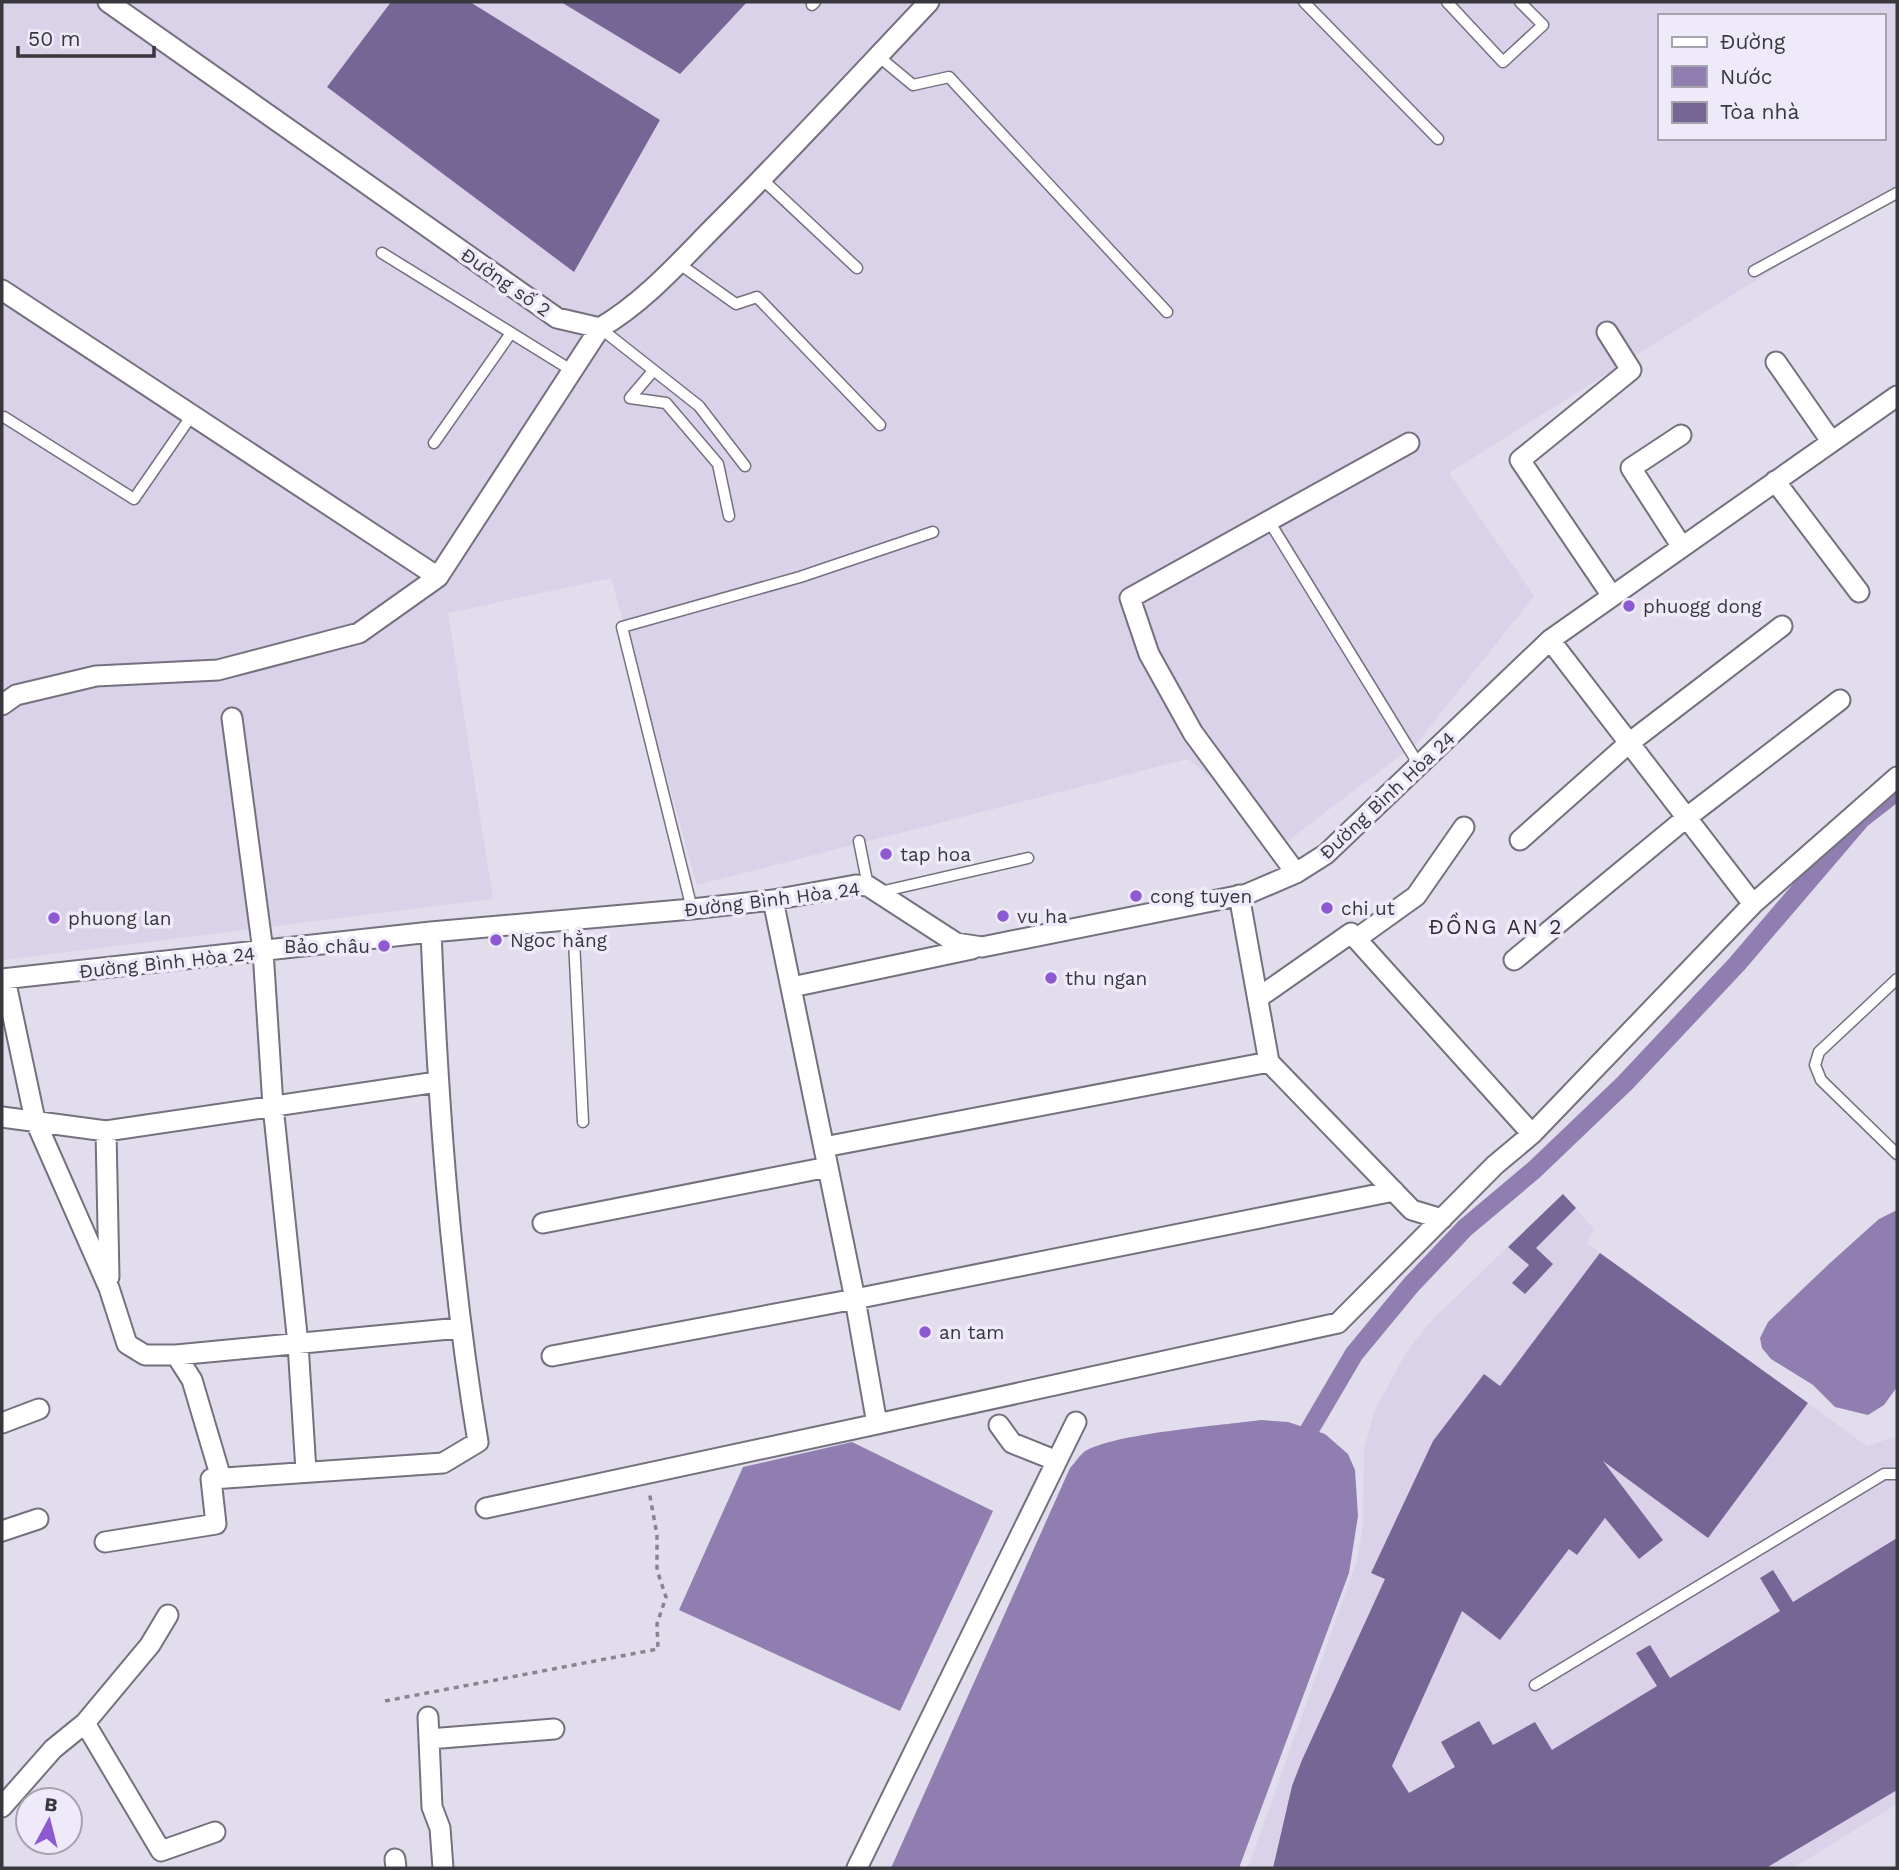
<svg xmlns="http://www.w3.org/2000/svg" width="1899" height="1870" viewBox="0 0 1899 1870" font-family="'Work Sans',sans-serif">
<style>
.built{fill:#d9d2e8;fill-rule:evenodd}
.water{fill:#8f7eaf}
.lines{fill:none;stroke-linecap:round;stroke-linejoin:round}
.canal{stroke:#8f7eaf;stroke-width:19}
.building{fill:#766695}
.service-casing{stroke:#75707e;stroke-width:13}
.minor-casing{stroke:#75707e;stroke-width:23}
.path{stroke:#87848e;stroke-width:3.5;stroke-dasharray:5 5;stroke-linecap:butt}
.service{stroke:#fff;stroke-width:10}
.minor{stroke:#fff;stroke-width:19}
.poi-dot{fill:#8d5ad3;stroke:#efeaf9;stroke-width:2.5}
.labels{text-anchor:middle;stroke-width:7;stroke-linejoin:round;paint-order:stroke}
.street-label{font-size:19px;fill:#38373d;stroke:#efeaf9}
.poi-label{font-size:19px;fill:#38373d;stroke:#efeaf9;text-anchor:start}
.neighbourhood-label{font-size:21px;letter-spacing:2px;fill:#2f2b36;stroke:#efeaf9}
</style>
<rect width="100%" height="100%" fill="#e2ddec"/>
<path class="built" d="M2,2h1895v185l-20,17 -428,269 85,123 -117,147 -131,99 -98,-83 -491,126 -86,-307 -163,35 45,286 -491,61zM1659,16h224v122h-224z
M1563,1194l31,35 -7,14 13,10 267,193 30,-10v368l-104,64h-545l109,-308 6,-35 1,-76 11,-39 32,-59 25,-31z"/>
<path class="water" d="M1897,1210v177l-13,18 -16,10 -33,-8 -22,-22 -42,-26 -9,-11 -2,-10 8,-16 62,-59 49,-44z
M1261,1420l27,2 37,12 23,20 7,16 3,46 -9,57 -110,295h-348l179,-400c5,-5 9,-12 14,-16 25,-18 141,-27 177,-32z
M852,1442l141,69 -93,200 -221,-101 64,-143z"/>
<g class="lines">
<path class="canal" d="M1310,1429l44,-75 57,-69 54,-57 69,-58 91,-87 112,-119 124,-145 36,-28"/>
</g>
<path class="building" d="M391,2h79l190,118 -86,152 -247,-185z
M561,2h186l-67,72z
M1563,1194l13,14 -40,40 17,16 -28,30 -13,-11 17,-18 -21,-18z
M1600,1253l208,150 -100,135 -105,-77 60,79 -24,19 -34,-41 -28,37 -8,-6 -69,91 -38,-29 -70,155 17,27 46,-26 -14,-25 38,-21 14,24 42,-23 17,28 105,-64 -21,-33 14,-8 20,33 110,-67 -20,-33 13,-8 20,32 104,-64v252l-131,78h-493l19,-82 10,-26 83,-181 -14,-6 62,-132 51,-67 16,12z"/>
<g class="lines">
<g class="service-casing">
<path id="service" d="M1304,2l134,137
M1447,2l56,60 40,-37 -23,-23
M812,5l3,-3
M878,56l35,29 36,-8 218,235
M762,179l95,89
M382,253l189,117
M678,263l58,41 21,-7 123,128
M1754,271l143,-78
M600,328l99,78 46,60
M653,371l-23,27 36,5 52,61 11,52
M4,417l130,82 58,-84
M434,443l77,-110
M1269,521l150,244
M859,841l9,45
M880,892l148,-34
M692,909l-70,-282 178,-50 133,-45
M573,920l10,202
M1897,979l-78,73 -4,13 6,15 76,74
M1535,1685l349,-211h13"/>
</g>
<g class="minor-casing">
<path id="minor" d="M108,2l449,316 43,10c46,-27 81,-68 119,-106 72,-72 140,-146 210,-220
M2,290l436,287 162,-249
M1607,332l24,38 -111,90 92,136
M1776,362l55,79
M1681,435l-50,33 51,79
M1775,481l84,111
M1550,640l203,264
M2,705l14,-10 80,-19 122,-6 141,-37 79,-56
M232,718l31,233 10,155 25,238 8,127
M1520,840l109,-97 153,-117
M1296,873l-103,-140 -44,-79 -19,-56 279,-155
M773,900l82,399 22,125 461,-101 157,-158 37,-31 221,-230 144,-127
M1356,939l60,-43 48,-69
M1514,960l172,-142 154,-118
M2,979l429,-47 261,-23 81,-9 83,-15 12,1 88,57 26,4 265,-53 49,-21 30,-19 224,-214 347,-244
M5,979l30,141 74,168 18,56 18,11h31l284,-27
M792,987l180,-38
M1258,998l93,-65 181,201
M1269,1062l143,148 30,9
M2,1117l104,14 331,-49
M106,1131l3,146
M824,1147l445,-85 -30,-167
M543,1223l285,-56
M176,1355l16,25 29,98
M552,1356l303,-57 539,-108
M2,1423l37,-14
M999,1425l13,18 45,18
M486,1508l391,-84
M2,1531l36,-12
M105,1542l111,-18 -5,-45 232,-16 35,-21c-28,-169 -40,-339 -47,-510
M428,1717l4,90 8,21 3,40
M85,1723l76,128 54,-19
M429,1739l125,-10
M2,1807l51,-58 32,-26 65,-78 18,-30
M395,1859l1,9
M857,1868l219,-446"/>
</g>
<path class="path" d="M385,1701l273,-52 -1,-25 9,-27 -9,-27v-35l-8,-44"/>
<use href="#service" class="service"/>
<use href="#minor" class="minor"/>
</g>
<g class="poi-dot">
<circle cx="1629" cy="606" r="7"/>
<circle cx="886" cy="854" r="7"/>
<circle cx="1136" cy="896" r="7"/>
<circle cx="1327" cy="908" r="7"/>
<circle cx="1003" cy="916" r="7"/>
<circle cx="54" cy="918" r="7"/>
<circle cx="496" cy="940" r="7"/>
<circle cx="384" cy="946" r="7"/>
<circle cx="1051" cy="978" r="7"/>
<circle cx="925" cy="1332" r="7"/>
</g>
<g class="labels">
<g class="street-label">
<text transform="translate(506 282) rotate(35)" y="7">Đường số 2</text>
<text transform="translate(1387 795) rotate(-43)" y="7">Đường Bình Hòa 24</text>
<text transform="translate(772 899) rotate(-7)" y="7">Đường Bình Hòa 24</text>
<text transform="translate(167 962) rotate(-6)" y="7">Đường Bình Hòa 24</text>
</g>
<g class="poi-label">
<text x="1643" y="613">phuogg dong</text>
<text x="900" y="861">tap hoa</text>
<text x="1150" y="903">cong tuyen</text>
<text x="1341" y="915">chi ut</text>
<text x="1017" y="923">vu ha</text>
<text x="68" y="925">phuong lan</text>
<text x="510" y="947">Ngoc hằng</text>
<text x="370" y="953" text-anchor="end">Bảo châu</text>
<text x="1065" y="985">thu ngan</text>
<text x="939" y="1339">an tam</text>
</g>
<g class="neighbourhood-label">
<text x="1496" y="934">ĐỒNG AN 2</text>
</g>
</g>
<rect width="1899" height="1870" fill="none" stroke="#38373d" stroke-width="7"/>
<rect x="1658" y="14" width="228" height="126" fill="#efeaf9" stroke="#a6a2ae" stroke-width="2"/>
<rect x="1672" y="37" width="35" height="10" fill="#ffffff" stroke="#a6a2ae" stroke-width="2"/>
<text x="1720" y="49" font-size="21" fill="#38373d">Đường</text>
<rect x="1672" y="66" width="35" height="21" fill="#8f7eaf" stroke="#a6a2ae" stroke-width="2"/>
<text x="1720" y="84" font-size="21" fill="#38373d">Nước</text>
<rect x="1672" y="102" width="35" height="21" fill="#766695" stroke="#a6a2ae" stroke-width="2"/>
<text x="1720" y="119" font-size="21" fill="#38373d">Tòa nhà</text>
<g transform="translate(49 1821) rotate(7)"><circle r="33" fill="#efeaf9" stroke="#a6a2ae" stroke-width="2"/>
<path d="M0-5L12 26L0 18L-12 26Z" fill="#8d5ad3"/>
<text y="-10" font-size="19" font-weight="bold" text-anchor="middle" fill="#38373d">B</text>
</g>
<path d="M18 46v10h136v-10" fill="none" stroke="#38373d" stroke-width="3.5"/>
<text x="28" y="46" font-size="21" fill="#38373d" stroke="#efeaf9" stroke-width="5" paint-order="stroke">50 m</text>
</svg>
